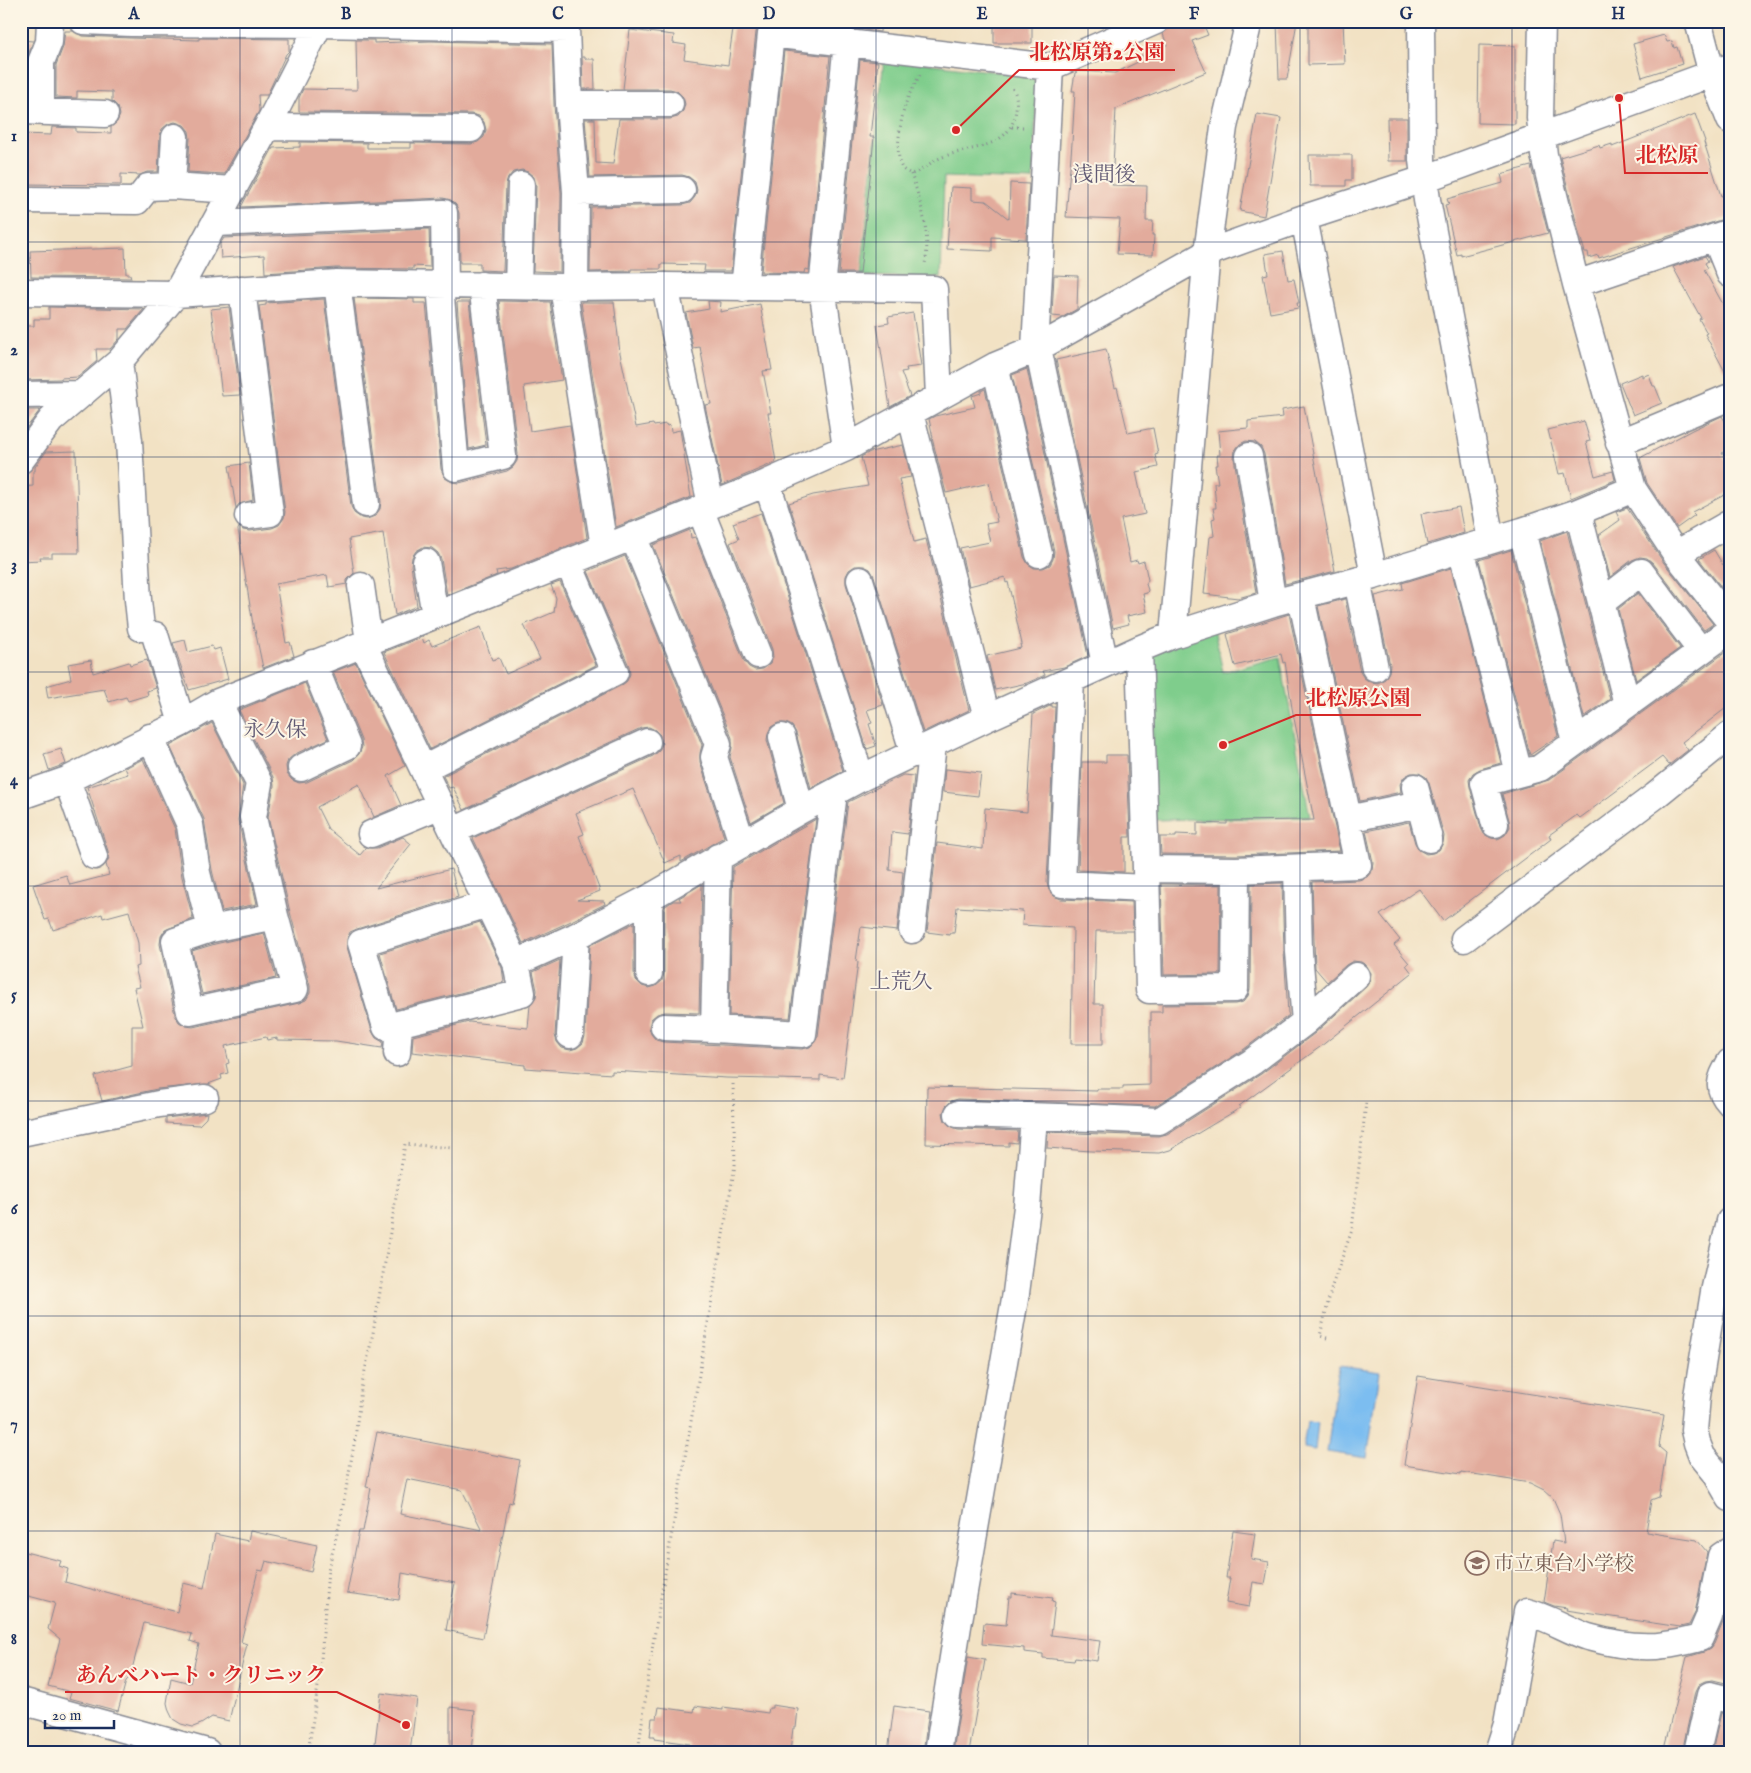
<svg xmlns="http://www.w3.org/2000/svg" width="1751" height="1773" viewBox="0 0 1751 1773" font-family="'IM FELL English','Noto Serif JP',serif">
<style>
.green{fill:#7fcd8c;stroke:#4d7e75}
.water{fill:#7bbdf0;stroke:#4b76a7}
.building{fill:#e2ab9c;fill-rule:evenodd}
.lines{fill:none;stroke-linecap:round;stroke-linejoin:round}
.minor-casing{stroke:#868891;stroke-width:29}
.path{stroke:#868891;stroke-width:3;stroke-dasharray:1 4;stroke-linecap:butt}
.minor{stroke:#fff;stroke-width:26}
.grid{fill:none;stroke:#1b2f5e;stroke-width:1;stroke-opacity:0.55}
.labels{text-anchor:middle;stroke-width:4;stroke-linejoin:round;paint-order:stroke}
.education-label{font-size:20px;fill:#785e54;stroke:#fcf5e5;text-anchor:start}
.neighbourhood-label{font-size:21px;fill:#615a74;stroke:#fcf5e5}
.leader{fill:none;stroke:#d62828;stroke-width:2}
.callout-dot{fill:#d62828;stroke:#fcf5e5;stroke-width:2}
.callout-label{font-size:21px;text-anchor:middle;font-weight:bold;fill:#d62828;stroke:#fcf5e5;stroke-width:4;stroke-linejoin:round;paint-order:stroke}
.neatline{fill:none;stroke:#1b2f5e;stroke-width:2}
.grid-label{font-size:16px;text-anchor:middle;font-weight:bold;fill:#1b2f5e}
</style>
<rect width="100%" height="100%" fill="#fcf5e5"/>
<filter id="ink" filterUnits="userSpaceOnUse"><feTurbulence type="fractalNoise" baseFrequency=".02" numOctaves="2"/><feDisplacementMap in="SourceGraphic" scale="10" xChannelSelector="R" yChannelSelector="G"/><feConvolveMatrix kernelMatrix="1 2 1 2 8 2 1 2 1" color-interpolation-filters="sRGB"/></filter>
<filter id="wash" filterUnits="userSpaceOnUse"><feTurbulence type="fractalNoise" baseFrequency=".0096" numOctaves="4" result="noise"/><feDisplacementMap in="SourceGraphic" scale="20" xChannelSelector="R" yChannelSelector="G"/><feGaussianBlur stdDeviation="1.12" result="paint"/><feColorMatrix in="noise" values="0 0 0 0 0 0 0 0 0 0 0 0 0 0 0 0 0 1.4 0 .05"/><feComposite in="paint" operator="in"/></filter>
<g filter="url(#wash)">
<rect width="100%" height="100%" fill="#f2e2c4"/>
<path class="green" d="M884,58l146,18 7,7 -4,97 -89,-3 -3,101 -80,-2z
M1214,629l9,43 57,-15 30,160 -157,3 -6,-157 10,-12z"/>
<path class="water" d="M1339,1366l41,6 -13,86 -40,-6z
M1307,1421l11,1 -3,28 -12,-2z"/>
<g id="blocks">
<path class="building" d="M734,21h30l-5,5 -3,6 -25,239h-27l1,-6 -44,-1v5h-30v2l-41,1 1,-65 91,-2 8,-2 5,-6 2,-7 -2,-8 -6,-5 -7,-2 -92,2 -5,-58h10l1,44 17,1 6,-45h51l8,-2 5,-6 2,-7 -2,-7 -6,-6 -7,-2h-47l7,-59 44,5 -1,8 13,2 -2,14 44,6z
M791,21h90l-1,11z
M994,21h38v22h-38z
M1171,21h31l6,14 -16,6 14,31 -90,37 -4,76 35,1 -1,35h7l-1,14h2l-1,20 -36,-1 3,-35 -54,-2 6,-74 3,-52h-3l3,-18 4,-2 36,2 23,-11 -1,-4 30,-13 -4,-11 6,-6z
M1308,21h35l2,43 -37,1z
M1277,22h20l-10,57h-8z
M65,31h8l9,5 48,2 69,2v-2l90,1v12l-3,3 -19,41h-9l1,16 -35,63 -36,-2 2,-34 -1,-7 -5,-6 -9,-3 -7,2 -6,5 -2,7 -2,36h-11l-7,3 -19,-1v11l-100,-1v-50l30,1 1,-8 24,1v4l35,1v-6l6,-5 3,-7 -2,-8 -6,-6v-9l-35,-1v7l-21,-1v-32l7,-18z
M1664,35l3,7 5,-1 2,7 3,-1 5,17 -40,13 -9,-33z
M21,40l12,1 -7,21v34h-5z
M356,40h18v3l57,-2 121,3 2,61 7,88 -1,79 -27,-1 3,-86 -2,-8 -6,-5 -6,-2 -9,2 -5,6 -2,6 -3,87 -23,-1v-7h-20l-1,-50 -3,-8 -5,-5 -8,-2 -202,9 32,-59 27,-1v-5l67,1v5h44v-5l60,1 7,-2 6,-5 2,-7 -2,-8 -5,-6 -8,-2 -172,-2v-14l4,-9 54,1z
M1479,45l36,1v78l-37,-1z
M784,51l46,5 -21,214 -4,-1 -1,4 -43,-1z
M582,57h3v2h9l1,30h-12z
M860,60l18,2 -8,75h4l-3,31 -11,105h-21z
M1257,114l24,4 -17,98 -24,-5z
M1695,114l10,27 -1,1 17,54 9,-3v24l-131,41 -1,-3 -9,3 -1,-6h-3l-6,-19 -19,-76 39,-12 1,3 12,-4v3z
M1387,118h20v43h-19z
M1309,155h43v25h-6v6h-36z
M1531,166l17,67 -87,23v-2l-4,1 -12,-50 4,-1 -2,-5 56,-16 -2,-9z
M1010,183l19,1 -3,55 -34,-2v14l-45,-2 4,-62 21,1v12l14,1 23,18z
M429,229l1,38 -17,-1v3l-77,-1 -71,5 -1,-18 -43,3 -1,-14 4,-6z
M125,248l1,26h4l1,4 -100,-1 -1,-26z
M1283,251l5,29 6,-1 5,24h-2l1,5 -28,5 -7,-38 5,-1 -3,-20z
M1705,256l3,5 -3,2 3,5 -4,2 20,36 6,-4v79l-25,-47 2,-1 -8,-14 2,-1 -28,-51z
M1054,275l24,1 -1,33 -14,8 -11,-1z
M354,298l60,1v4h12l15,166 4,9 7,4 7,1 48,-12 6,-4 4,-6 1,-7 -19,-153 51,1 12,78 -38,6 6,45 40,-6 17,113 -76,31 -15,2 1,4 -50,20 -6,-36 -3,-6 -6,-5 -9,-1 -7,4 -4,6 -1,8 6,41 -22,9 -12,-82 -34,6 5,34 -7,7v4l-18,3 -2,-12 -51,9 10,59 4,-1 4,14 -31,12 -8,-38 -1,1 -16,-101 1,-3 4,3 7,1 22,-3 7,-3 5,-7 1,-6 -26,-206 7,-1v-2l58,-4 27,207 3,7 7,5 6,1 8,-3 5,-7 1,-7z
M708,301l13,1 -1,10 40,-8 12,66 -9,1 8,42h-3l8,49 -54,23 -17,-80 6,-1 -11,-57 -7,1 -7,-35 23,-4z
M458,302h11l17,143 -17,4 -12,-146z
M581,302h33l6,51 16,74 17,-3 1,2 12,-2 1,2 3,-1 1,7 9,-2 11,67 -75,30z
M49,307l95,2 -17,20h-8v10l-9,10h-14l1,12 -19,16 -17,1v1l-38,1 -2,-54h13v-7h15z
M229,307l11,88 -18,1 -11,-87z
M913,313l8,53 -15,2 1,3 -6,1 9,24 -20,11 -13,-82 12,-2 -1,-6z
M1106,349l9,39 2,-1 11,46 25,-5 5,26 -3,1 3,12 -22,5 9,42 -24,5 9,43 7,-2 1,3 6,-2 4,19 -2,4 2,6 -1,3 -4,1 4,18 -20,4 2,8 -16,4 -57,-268z
M1027,369l61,287 -24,11 -21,4 2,4 -18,8 -32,7 -8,-34 34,-8 -1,-4h2l-14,-62 -2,1 -1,-6 -36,9 -9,-38 30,-6 -4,-18 11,-2 -8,-39 -43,10 -14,-55h1l-4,-19 6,-3 40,-9 -3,-11 9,-3v-2l4,-2 39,168 4,7 6,4h9l7,-3 3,-6 1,-8 -42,-176z
M1642,374v3l7,-3 4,12h2l7,17 -29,12 -13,-32z
M1304,406l31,165 -50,13 -21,-130 -3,-7 -6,-5 -9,-1 -6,3 -5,6 -1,8 22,135 -18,5 -34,-4 6,-57 4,-1 -2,-17 3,-1 -2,-10h3l-2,-25h4l-3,-18h3l-1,-10h3l-2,-24 30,-3v-7l35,-4 -1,-7z
M21,410h19l-19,25z
M1722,416l8,14v19l-8,4 8,15v24l-38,20 3,3 -18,13 -30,-45 -7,-25 52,-28z
M1584,421l6,20 -4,1 9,34 18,-5 2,9 -44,18 -6,-25 -6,1 -11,-44z
M903,445l8,32 -12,2 15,63 12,-3 43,171 -46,22 -49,-156 -4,-7 -6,-3h-9l-6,4 -3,6v8l37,121 -16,5 5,13 -3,1 7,22 -9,3 -78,-246 24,-8 55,-9 -7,-29 9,-5z
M76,451l3,102h-27v4h-12l1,3 -20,1v-74l12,-1v-15h2v-4l11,-15z
M249,463l4,37 -14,4 -3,4 -7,-42z
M1459,507l5,26 -37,11 -6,-30z
M1627,508l37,55 49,61 -9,6 -51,-67 -6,-5 -7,-1 -8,3 -22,17 -11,-42 21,-15 -4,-8z
M761,513l82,258 -32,17 -15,-55 -4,-7 -6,-3h-8l-7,4 -3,6 -1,7 17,63 -33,19 -21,-65 2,-9v-10l-79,-193 37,-15 1,8 4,-1 49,124 5,6 6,3 8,-1 7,-5 3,-7 -1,-8 -42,-106 9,-4 -6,-16z
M1567,531l43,168 -26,18 -44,-176z
M1511,550l47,186 -28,19 -51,-195z
M1714,550l9,15 7,-5v38l-31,-39z
M625,556l77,189 -2,8v9l24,75 -43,25v-6l-16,7 -32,-74 -57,24 8,21 -5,2 21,55 -23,9 27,1 1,3 -36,18 -46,21 -50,-105 180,-82 6,-5 3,-7 -2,-9 -5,-5 -6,-3 -8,1 -177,82 -11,-23 -4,1 -6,-12 179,-91 5,-4 3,-7 -1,-8 -41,-95z
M1451,568l50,195 -21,6 -7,4 -4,7 1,7 11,41 3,6 7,4 7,1 7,-4 5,-8 -1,-7 -7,-26 47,-14 181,-131v56l-48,37 6,8 -19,15 -7,-8 -82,61 -3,-3 -28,20 2,4 -108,82 -24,-32 -39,26 20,25 -6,5 15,18 -3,2 6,8 -92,74 -81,59 1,2 -70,42 -11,3 -68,-2 -44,-3 1,-16 110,4 9,-2 94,-60 54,-41 51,-46 4,-6 1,-8 -4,-7 -6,-4 -8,-1 -7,4 -19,17 -12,-14 -3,-86 47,-2 8,-3 5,-6 1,-9 -7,-31 43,-9 6,21 4,7 7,4 7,-1 6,-3 4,-7 1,-7 -15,-53 -3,-6 -7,-4h-8l-7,4 -4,7 1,8 -41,9 -42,-195 27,-7 15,73 4,6 6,4 8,1 7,-4 4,-7 1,-7 -15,-69 28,-7 -1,-6z
M560,582l36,83 -166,84 -46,-97 38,-15 2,6 5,-3 3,6 49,-19 11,33 7,-2 7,16 34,-15 -16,-34 30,-13 2,-14 -5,-13z
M1638,593l42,55 -44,32 -18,-71z
M1289,614l51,237 -104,4 -75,-1 -1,-17h16v-3l21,1v-12l30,1v-3l87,-1 -22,-112 -7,-46 -2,1 -2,-9 -46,12 -8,-32z
M185,640l3,12 24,-6 2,4 6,-2 8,31 -39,11 -16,-47z
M91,660l2,13 36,-11 1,3 17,-5 9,28 -9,3 1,4 -20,6 -2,-4 -17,5 -5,-13 -56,9 -2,-12 25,-7 -3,-15z
M356,663l49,103 -17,10 13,29 -27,12 -15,-33 -42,23 11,22 32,26 6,-7h11l26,-11 8,7 -35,44 75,-19 7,28 -101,32 -7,3 -3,7v8l25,84 4,7 7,4 -1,6 -46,-7 -59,-1v-2l-10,2 -1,-3 -41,9 4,17 -3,1 2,9 -7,2 1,4 -14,5 -51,5 -55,12 -7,-25 37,-10v-40h11l-9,-38 6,-1 -5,-20 4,-1 -1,-23 -9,-32 -26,7 -1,-4 -49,16 -4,-11 -4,1 -12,-35 33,-10 4,10 39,-10 -3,-11 3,-6 -1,-7 -21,-64 41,-13 -3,-6 18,-9 32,70 7,48 11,42 -28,11 -4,6 -1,8 15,71 4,7 7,4 7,1 106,-24 7,-3 4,-7v-7l-20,-74 -22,-95 6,-31 -1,-9 -34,-67 66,-27 23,56 -33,15 -7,6 -2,6 1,8 5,6 7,3 8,-1 46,-22 6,-6 3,-7 -1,-7 -28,-68z
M1052,705v2h3l-8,176 2,7 5,6 7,3 71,3 1,29h-37l-2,73h9v40h-32l2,-116 -51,-3 1,-14 -66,-4 -3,26h-3l-1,2 -23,-3 10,-89 46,6 2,-41 42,4 6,-98z
M212,723l31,62 -5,35 19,84 -35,7 -10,-41 -8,-51 -34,-73z
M61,749l5,15 -17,6 -5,-16z
M1106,755h21l3,82h-6v35l-46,-2 4,-108h24z
M945,769l36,4 -3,23 -35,-4z
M903,775l11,1 -6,58 -16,-2 -3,38 14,2 -6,59 -36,-4 -5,34 2,1 -15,116 -23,-3v5l-93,-2 -115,-7v3l-87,-6v-3l-113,-13 1,-16 56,-14 59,6 2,-23 6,-8 1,-7 -4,-18 27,-12 -5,75 2,7 5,6 8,2 7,-2 6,-5 2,-7 5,-91 44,-22v50l2,7 6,6 7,2 7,-2 6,-5 2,-8v-66l9,-6h8l-2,-3 23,-14 -3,129 -34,-1 -8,2 -6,5 -2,8 2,7 5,6 7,2 139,7 8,-2 5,-5 3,-6 30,-234z
M816,819l-26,199 -61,-3 4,-148z
M1282,883l2,69 4,61 1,2 -46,35 -88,56 -197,-7 -7,2 -5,5 -3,7 2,8 5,5 8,3 60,2 -1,12 -8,-1v4l-83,-2 1,-57 170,4v-2h26v-3l27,-1v-65l1,1v-9h11v-7l73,-1 8,-2 5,-6 2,-7 1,-105z
M1161,884l60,1 -1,89 -56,1z
M480,922l22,46 2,14 -108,27 -16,-56z
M264,933l12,45 -74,16 -10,-43 23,-7z
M207,1113l-1,5 -7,7 -33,-2v-5z
M1418,1376l246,39 -5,32 7,6 -7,44 -8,3 -5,32 51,8 10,12 -12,61 -6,12 -9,2 -114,-17 1,-2 -13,-2 -10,-4 9,-61 11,2 -4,-29 -7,-16 -9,-8 -14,-7 -69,-11v2l-57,-9z
M377,1432l143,28 -8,43 -3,-1 -26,136 -37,-8 9,-47 -53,-10 -3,27 -52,-7 12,-62h4l8,-43 -5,-1zM407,1479l55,11 20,40 -82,-16z
M250,1531l67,14 -6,27 -45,-11 -3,10 -5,-1 -17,72 6,2 -18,77 -17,-4 -11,7 -8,3 -12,-3 -8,-5 -4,-8 -2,-8 4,-25 19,5 9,-39 -9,-3 2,-7 -48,-11 -14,54 -4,4 -8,30 -49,-13 2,-6 -23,-6 12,-47 -12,-10 7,-26 -34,-9v-43l40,10 -2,5 9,3 -3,13 112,30 6,-29 21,5 11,-54 33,7z
M1233,1531l22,3 -4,25 18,3 -4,22 -12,-2 -4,25 -23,-4 4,-25h-4z
M1730,1589v95l-17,-4 -8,1 -6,3 -4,8 -13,60h-19l24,-95 17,-5 6,-3 4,-5 10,-24z
M1012,1593l41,5 -1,3 3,1 -4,33 49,6 -3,20 -22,-3 -1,3 -31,-3v-4l-19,-2v-4l-42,-4 2,-21 22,2 3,-28h3z
M968,1657l17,3 -16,92h-16z
M381,1693l36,5 -7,54h-36z
M772,1705l26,4 -2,19h-3l-3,24h-26l-48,-6 -1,5 -26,-3 1,-4 -36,-5 1,-2h-5l2,-19h5l2,-11 35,5 1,-6 28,4v-3l45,6 1,-5h3z
M894,1706l35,5 -6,41h-35z
M450,1707l25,3 -4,42h-21z
M1721,1713l9,2v37h-18z"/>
</g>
</g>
<g filter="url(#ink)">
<use href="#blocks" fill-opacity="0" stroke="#868891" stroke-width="1"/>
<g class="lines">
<g class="minor-casing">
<path id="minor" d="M83,21l48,2
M131,21v2l188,1 247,5 3,75 7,88 -1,96
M1421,21l1,139 5,40 64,340
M1542,21l-2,97 4,37 32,129 57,205 43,65 54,68
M1698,21l14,53 18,46
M569,104h101
M21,111l84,3
M41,111v-49l8,-20 1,-21
M267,127l204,2
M172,186l3,-49
M576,192l106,-2
M21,200l116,1 11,-14 24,-1 61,4
M1304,218l70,358
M216,223l228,-10 1,73
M1715,237l15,37
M337,283l29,221
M1576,284l154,-52
M440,286l16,182 47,-12 -21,-171
M518,286l3,-101
M665,286l46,219
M563,287l41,260
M744,288l27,-254 279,33 106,-46
M242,289l28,224 -22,3
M21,292l155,2 161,-11 226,4 102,-1 269,3 5,108
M1038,348l67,316
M1035,349l15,-282
M119,362l10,79 9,159 3,28
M995,366l44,188
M21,395l60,-1
M910,413l77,305
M1619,443l111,-46
M846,448l-24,-160 25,-246
M1249,456l24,147
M21,460l30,-40 68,-58 57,-68 91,-167 54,-106
M767,483l94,295
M700,509l58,146
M1578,512l49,192
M1522,531l53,211
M633,536l85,208 -4,13 28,86
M1461,549l58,224
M1676,554l54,-31
M426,562l9,53
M860,580l54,174
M1357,581l18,87
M361,586l8,56
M1601,603l40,-31 60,79
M155,635l27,88
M1173,635l34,-382 17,-126 25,-106
M363,644l153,319 6,30 -136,34 -25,-84 127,-39
M1139,649l7,220 3,121 86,-1 1,-119
M1071,680l-9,204 84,4
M218,702l41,81 -6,34 22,99
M150,737l40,88 7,48 14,56
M782,737l19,73
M301,768l46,-22 -34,-83
M423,769l192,-97 -47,-110
M67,780l27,76
M1415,787l14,52
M21,796l46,-16 115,-57 36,-21 549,-219 79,-35 149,-82 43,-18 169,-95 97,-35 120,-39 306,-112
M1348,819l71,-15
M1495,824l-11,-41 56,-15 190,-138
M453,831l194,-89
M371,834l70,-29
M718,857l-4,172 89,5 31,-241
M1146,869l90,1 122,-5 -57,-268
M649,898v75
M275,916l20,73 -105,23 -15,-71 36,-12z
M912,930l21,-186
M1464,939l191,-143 75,-61
M516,963l60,-27 73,-38 152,-88 60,-32 126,-60 152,-69 34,-14 100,-32 101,-27 148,-45 56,-19 55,-23
M1305,1022l51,-46
M664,1027l50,2
M570,1035l6,-99
M397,1053l2,-29
M1730,1062c-9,17 -15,25 0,41
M958,1114l134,4 67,3 93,-59 53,-40 -6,-70 -2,-84
M21,1133l138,-29 46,-6
M1730,1221l-16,71 -17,104 -3,34 3,13 5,13 13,16 15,26
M21,1701l186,51
M938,1752l20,-126 58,-333 11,-86 7,-90
M1498,1752l9,-28 20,-112c21,5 40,18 61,25 25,7 52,12 77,8 12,-1 23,-4 35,-7l9,-21 12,-61 9,-6
M1697,1752l13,-57 20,5"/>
</g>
<path class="path" d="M920,75c-5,9 -11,18 -14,28 -5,14 -12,51 -4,65 2,3 6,4 9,6 14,-4 16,-10 27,-15 29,-14 74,-7 78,-50 1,-8 1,-15 -4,-21
M1012,127h11
M911,174c10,28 20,61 14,90
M1327,1338l-7,-2 12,-50 20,-56 14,-128
M308,1752l12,-79 8,-103 13,-53 14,-78 6,-50 12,-56 32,-189 48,4
M638,1752l15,-109 82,-478 -2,-83"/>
<use href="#minor" class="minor"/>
</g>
</g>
<path class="grid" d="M240,21v1731M452,21v1731M664,21v1731M876,21v1731M1088,21v1731M1300,21v1731M1512,21v1731M21,242h1709M21,457h1709M21,672h1709M21,886h1709M21,1101h1709M21,1316h1709M21,1531h1709"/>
<defs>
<g id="school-ring" transform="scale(1.25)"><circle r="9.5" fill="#fcf5e5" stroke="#8d6e63" stroke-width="1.5"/><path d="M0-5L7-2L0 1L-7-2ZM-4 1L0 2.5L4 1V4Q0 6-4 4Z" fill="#8d6e63"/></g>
</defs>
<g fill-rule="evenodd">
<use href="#school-ring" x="1477" y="1563"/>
</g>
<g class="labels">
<g class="education-label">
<text x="1494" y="1570">市立東台小学校</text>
</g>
<g class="neighbourhood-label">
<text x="1104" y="181">浅間後</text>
<text x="275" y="736">永久保</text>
<text x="901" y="988">上荒久</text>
</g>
</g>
<path class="leader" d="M956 130L1019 70H1175M1619 98L1625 173H1708M1223 745L1296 715H1421M406 1725L337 1692H65"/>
<g class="callout-dot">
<circle cx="956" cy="130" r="5"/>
<circle cx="1619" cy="98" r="5"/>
<circle cx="1223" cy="745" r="5"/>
<circle cx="406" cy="1725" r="5"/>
</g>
<g class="callout-label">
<text x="1097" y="59">北松原第2公園</text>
<text x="1667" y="162">北松原</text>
<text x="1358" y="705">北松原公園</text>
<text x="201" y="1682">あんべハート・クリニック</text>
</g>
<rect width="1751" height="1773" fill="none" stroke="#fcf5e5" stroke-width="55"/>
<path d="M45 1720v8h69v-8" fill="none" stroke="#1b2f5e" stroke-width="2.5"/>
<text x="52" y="1720" font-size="15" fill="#1b2f5e" stroke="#fcf5e5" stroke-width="4" paint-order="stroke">20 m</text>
<rect x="28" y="28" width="1696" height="1718" class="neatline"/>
<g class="grid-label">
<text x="134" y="19">A</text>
<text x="346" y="19">B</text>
<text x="558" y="19">C</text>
<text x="769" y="19">D</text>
<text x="982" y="19">E</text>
<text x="1194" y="19">F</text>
<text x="1406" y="19">G</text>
<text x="1618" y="19">H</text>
<text x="14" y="141">1</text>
<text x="14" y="355">2</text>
<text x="14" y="570">3</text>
<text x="14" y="785">4</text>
<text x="14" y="1000">5</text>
<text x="14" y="1214">6</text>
<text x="14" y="1429">7</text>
<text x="14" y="1644">8</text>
</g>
</svg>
